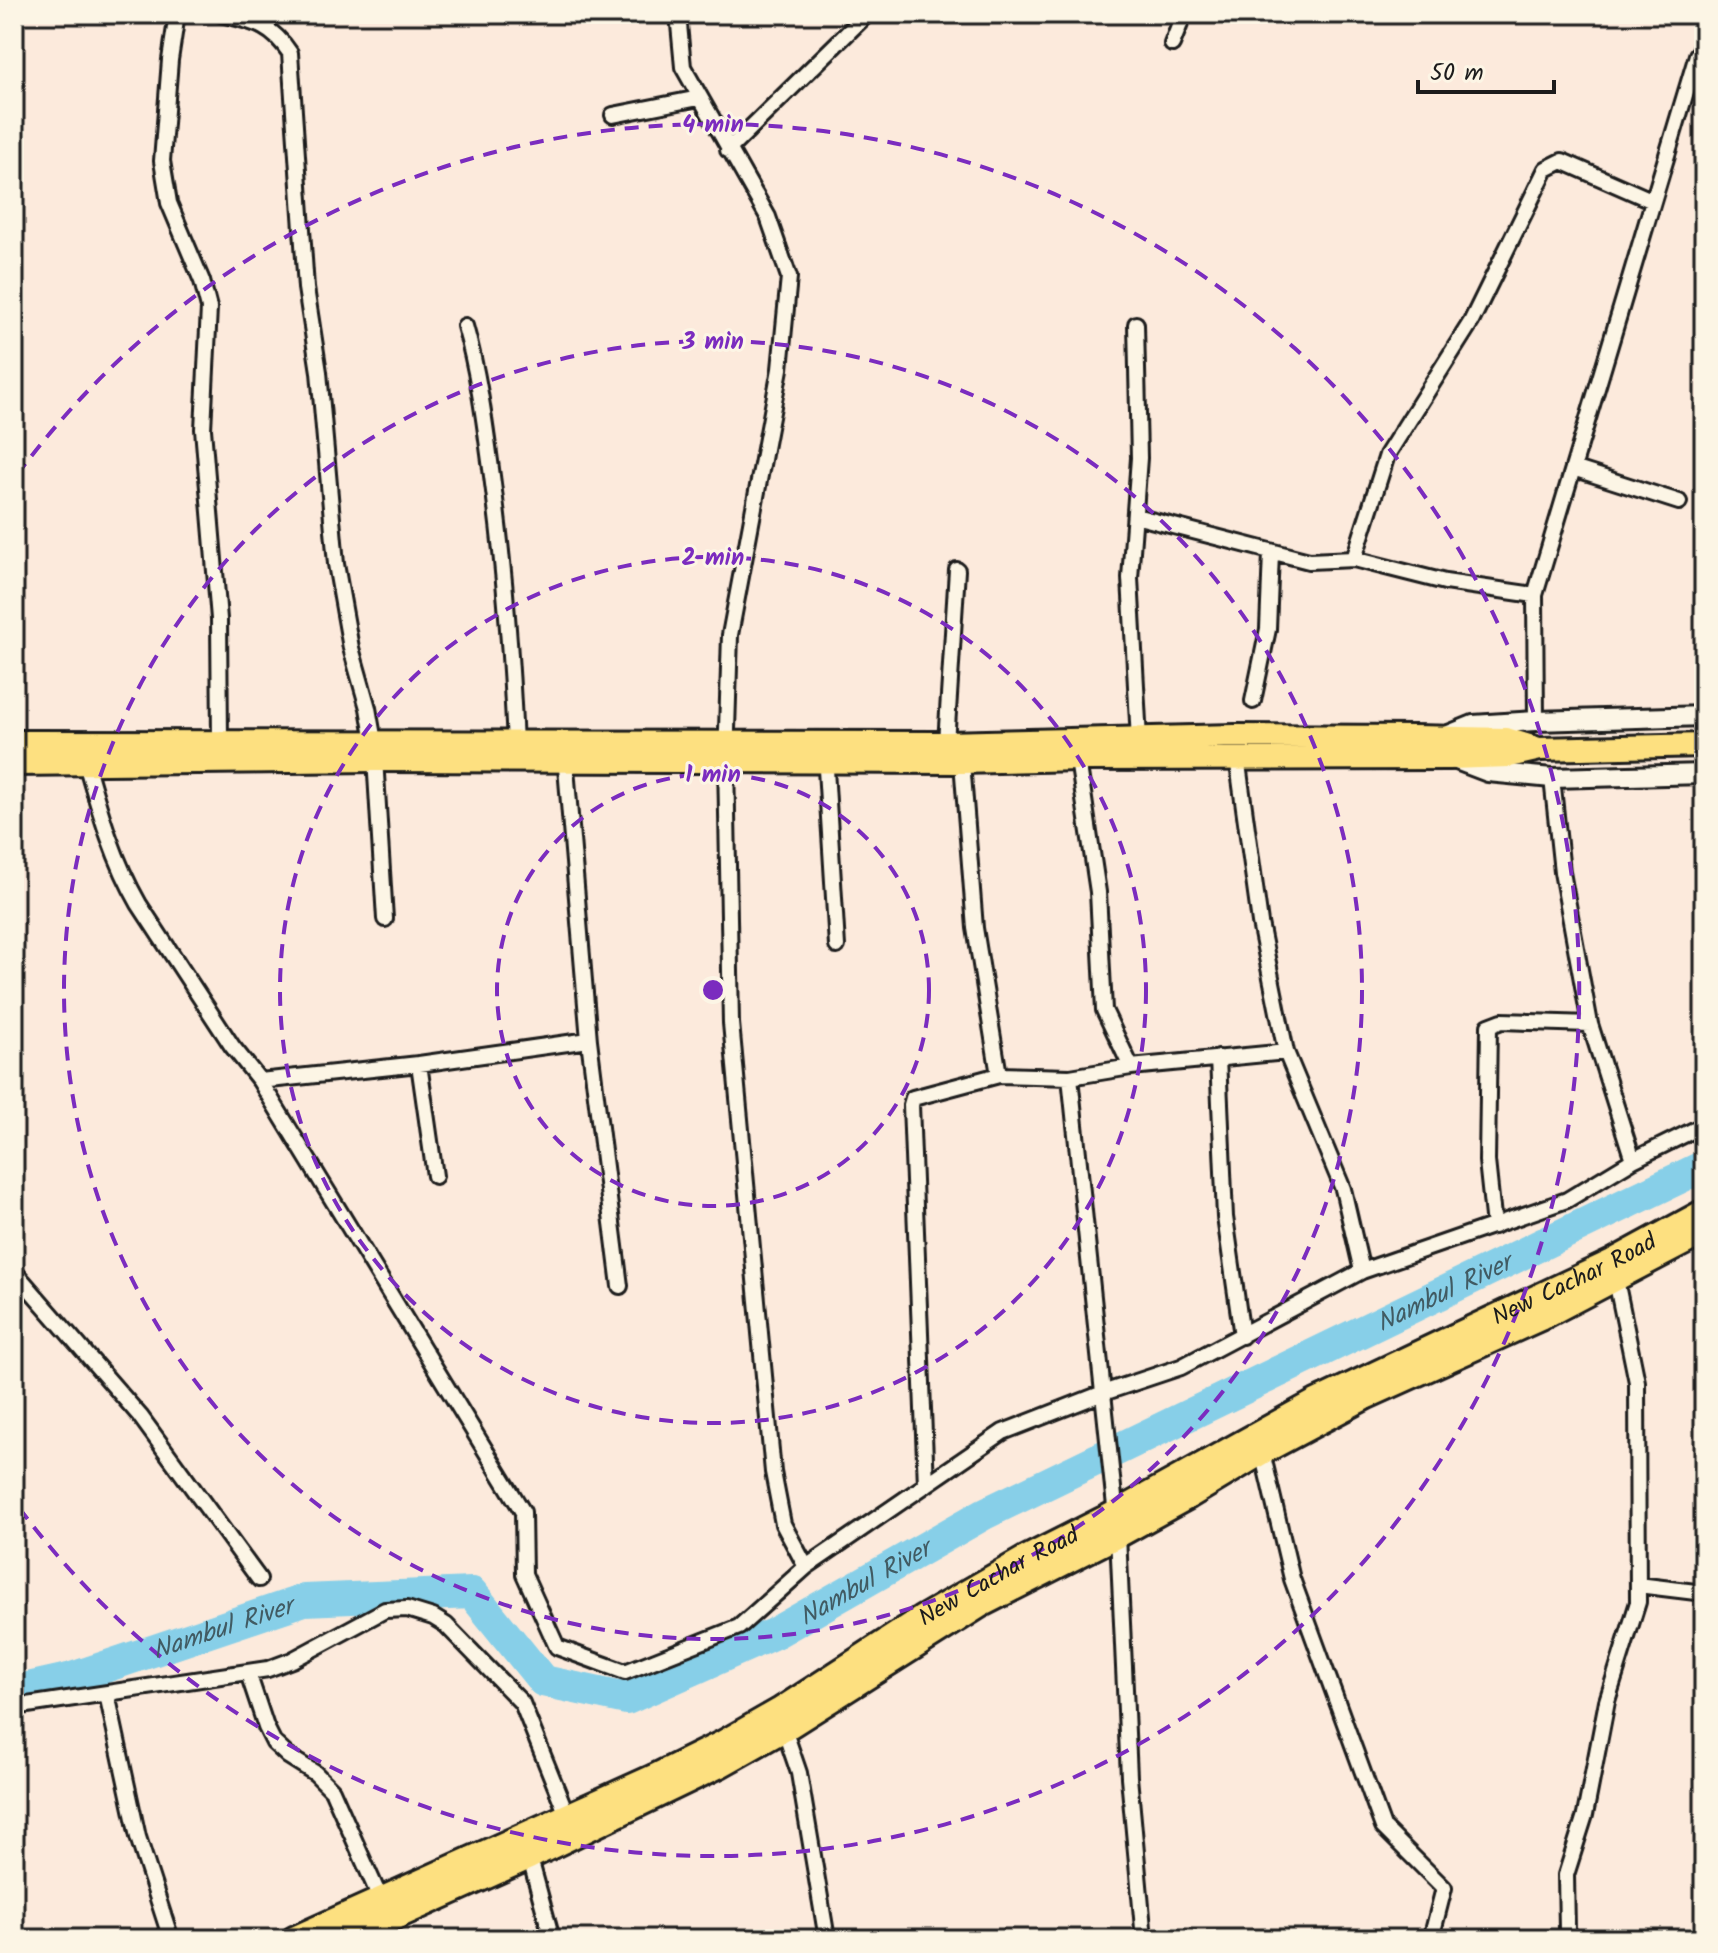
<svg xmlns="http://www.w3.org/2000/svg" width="1718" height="1953" viewBox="0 0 1718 1953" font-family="Kalam,sans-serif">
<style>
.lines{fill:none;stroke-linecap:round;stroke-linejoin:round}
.river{stroke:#87cfe8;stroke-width:32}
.minor-casing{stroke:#1c1c1c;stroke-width:20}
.tertiary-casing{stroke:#1c1c1c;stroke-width:24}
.primary-casing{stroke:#1c1c1c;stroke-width:28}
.trunk-casing{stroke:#1c1c1c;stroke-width:30}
.minor{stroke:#fcf5e5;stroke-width:14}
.tertiary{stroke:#fcf5e5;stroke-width:18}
.primary{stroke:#fde080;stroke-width:22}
.trunk{stroke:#fde080;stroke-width:24}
.ring{fill:none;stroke:#7b2cbf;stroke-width:4;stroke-dasharray:14 10}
.labels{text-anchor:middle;stroke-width:6;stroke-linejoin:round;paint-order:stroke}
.street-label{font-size:24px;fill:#1c1c1c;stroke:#fcf5e5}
.water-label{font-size:26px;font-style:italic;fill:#415b63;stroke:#fcf5e5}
.centre{fill:#7b2cbf;stroke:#fcf5e5;stroke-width:4}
.ring-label{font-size:24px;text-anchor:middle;font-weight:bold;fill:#7b2cbf;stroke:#fcf5e5;stroke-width:6;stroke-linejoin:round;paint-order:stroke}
</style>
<rect width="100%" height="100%" fill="#fceadc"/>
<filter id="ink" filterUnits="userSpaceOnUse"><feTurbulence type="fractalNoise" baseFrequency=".0125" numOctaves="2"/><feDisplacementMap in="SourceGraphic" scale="16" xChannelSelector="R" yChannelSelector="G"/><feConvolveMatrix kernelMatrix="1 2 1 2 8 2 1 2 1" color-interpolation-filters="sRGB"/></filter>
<g filter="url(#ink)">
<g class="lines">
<path class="river" id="s1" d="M14,1691l58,-13 232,-78 168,-7 71,88 84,18 148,-66 209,-119 720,-348"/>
<g class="minor-casing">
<path id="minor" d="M177,14l-7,46 -8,101 7,42 33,78 7,27 -6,121 16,190 1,122
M221,14c32,8 50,10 69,39l16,235 13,84 17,192 15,84 17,60 6,34 11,177
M678,14l5,53 85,150 21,60 -9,92 -50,266 -4,126 5,262 42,449 10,52 23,43
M1172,44l12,-30
M613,115l86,-17
M728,150l139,-136
M1136,324l3,134 -9,120 9,162
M465,326c14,49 20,99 27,150 12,89 19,178 23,268
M1573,468l106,34
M1135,516l174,45 45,-2 91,23 90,13
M1354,559l33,-104 84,-133 75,-153 16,-8 91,40
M1253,701l15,-72 3,-76
M1536,721l-1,-126 162,-540 7,-9
M946,743l11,-173
M825,753l12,193
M1077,753l21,139 6,118 27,57 155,-15 -26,-129 -23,-166
M565,756l24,284
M86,763c14,49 27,96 53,141l93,142 28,35 263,431 1,62 33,73 68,25 114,-45 67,-60 197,-135 100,-39 -33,-316 -71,-2 -24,-147 -13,-166
M1218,1058l7,159 17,119
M419,1064l16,112
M1070,1077l61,-10
M260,1081l159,-17 170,-24 31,246
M1633,1160l71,-35
M1494,1226l-7,-65 2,-135 13,-5 88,3
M14,1271l126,145 119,163
M1362,1271l205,-71 66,-40 -43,-136 -28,-152 -10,-94
M1262,1452l30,127 91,248 61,61 -13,51
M926,1485l-15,-380 2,-7 86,-23
M1638,1585l66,8
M248,1673l18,54 8,16 14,13 27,17 17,17 48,108
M107,1694l31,143 33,102
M14,1707l254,-38 24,-9 93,-50 22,-1 26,8 13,8 76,78 45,112
M784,1729l15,44 28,166
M528,1851l24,88
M1144,1939l-15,-162 -11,-242 -15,-142 78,-26 181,-96 -19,-82 -57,-137
M1573,1939l-6,-9 -1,-55 19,-60 22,-114 31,-99 -1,-220 -22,-107"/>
</g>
<g class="tertiary-casing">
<path id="tertiary" d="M1446,736l27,-11 63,-4 168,-5
M1454,759l34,13 64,6 152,-4"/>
</g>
<g class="primary-casing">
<path id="primary" d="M14,742l932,1 289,-7 180,1 91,2 33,10
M14,764l361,-4 587,2 117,-3 371,-1 59,-2 31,-7 164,-4"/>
</g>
<g class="trunk-casing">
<g id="trunk">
<path id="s2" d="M294,1939l360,-162 69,-34 56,-32 142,-92 104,-60 91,-46 200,-111 296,-140 92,-50"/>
<path d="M346,1939l183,-82 191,-92 64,-36 196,-124 138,-70 71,-39 73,-44 105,-56 173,-78 164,-86"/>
</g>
</g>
<use href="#minor" class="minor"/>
<use href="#tertiary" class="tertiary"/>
<use href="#primary" class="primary"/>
<use href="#trunk" class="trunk"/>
</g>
</g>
<g class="ring">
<circle cx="713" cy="990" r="216"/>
<circle cx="713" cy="990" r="433"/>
<circle cx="713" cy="990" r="649"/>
<path d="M17 475A866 866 0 1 1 17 1505"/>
</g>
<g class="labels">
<g class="street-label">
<text dy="8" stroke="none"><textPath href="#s2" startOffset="1442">New Cachar Road</textPath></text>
<text dy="8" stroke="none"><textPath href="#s2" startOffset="794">New Cachar Road</textPath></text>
</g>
<g class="water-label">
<text dy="9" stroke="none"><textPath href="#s1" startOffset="1584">Nambul River</textPath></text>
<text dy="9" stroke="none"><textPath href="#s1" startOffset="936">Nambul River</textPath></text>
<text dy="9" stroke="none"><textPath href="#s1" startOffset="218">Nambul River</textPath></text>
</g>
</g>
<circle cx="713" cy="990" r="12" class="centre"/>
<g class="ring-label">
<text x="713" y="132">4 min</text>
<text x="713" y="349">3 min</text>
<text x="713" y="565">2 min</text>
<text x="713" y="782">1 min</text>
</g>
<rect width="1718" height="1953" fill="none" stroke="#fcf5e5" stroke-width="48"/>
<rect x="24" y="24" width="1670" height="1905" fill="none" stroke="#1c1c1c" stroke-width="3" filter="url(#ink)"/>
<path d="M1418 80v12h136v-12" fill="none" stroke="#1c1c1c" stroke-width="4"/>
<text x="1430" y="80" font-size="24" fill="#1c1c1c" stroke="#fcf5e5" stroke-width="6" paint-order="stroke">50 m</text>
</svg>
